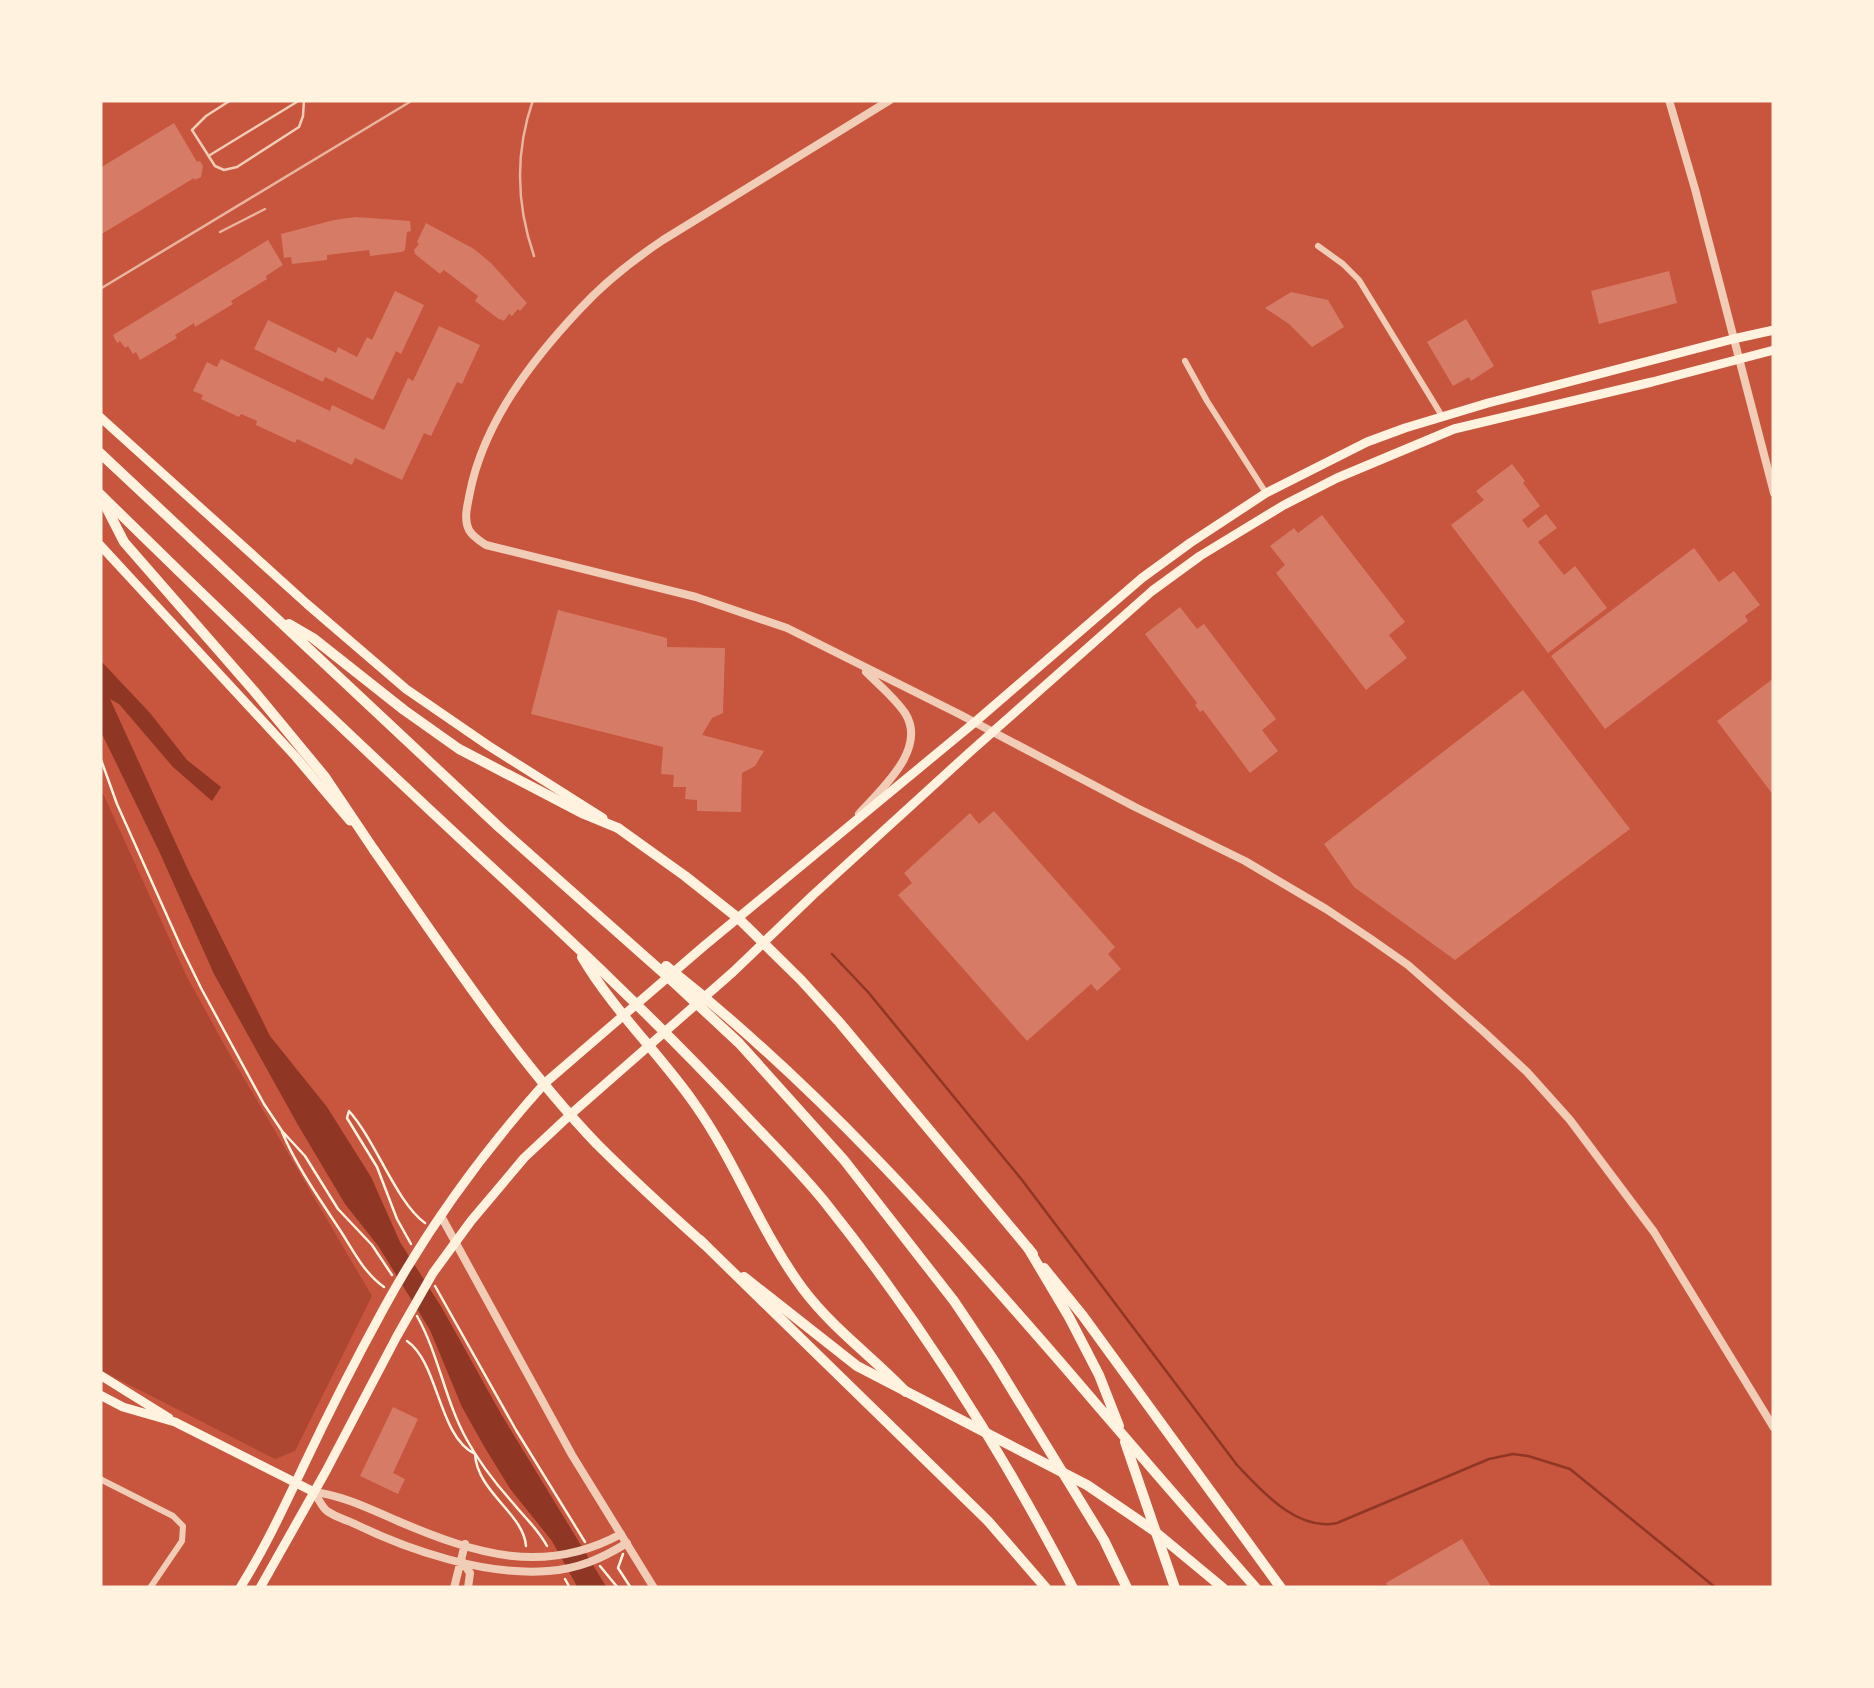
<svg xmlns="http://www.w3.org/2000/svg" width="1874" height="1688" viewBox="0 0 1874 1688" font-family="Commissioner,sans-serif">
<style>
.green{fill:#ae4732}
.water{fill:#8f3625}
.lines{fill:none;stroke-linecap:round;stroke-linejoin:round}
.stream{stroke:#8f3625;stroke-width:2.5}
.building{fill:#d67c66}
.path{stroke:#fff3e0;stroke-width:2.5}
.service{stroke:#f1ccb7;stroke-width:2.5}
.minor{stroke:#f1ccb7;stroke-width:6}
.tertiary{stroke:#f1ccb7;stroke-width:8}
.secondary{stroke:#fff3e0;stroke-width:9}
.primary{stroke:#fff3e0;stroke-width:9}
.trunk{stroke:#fff3e0;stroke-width:10}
.motorway{stroke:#fff3e0;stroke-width:10}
.rail{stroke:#e9b49f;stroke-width:2.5}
</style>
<rect width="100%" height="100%" fill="#c8553d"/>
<path class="green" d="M100,787l86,188 39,71 147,250 -77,155 -20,8 -175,-89z"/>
<path class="water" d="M100,660l50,53 37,47 34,27 -9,14 -39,-34 -54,-63 -9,-5 79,173 81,164 57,71 44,70 29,65 42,66 59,106 106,174h-29l-26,-47 -41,-51 -26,-42 -23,-41 -32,-77 -51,-83 -34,-43 -47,-79 -84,-151 -55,-123 -59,-121z"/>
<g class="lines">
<path class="stream" d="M832,954l36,38 154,188 215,285c25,26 60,67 100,58l152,-64 24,-5 15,2 42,13 146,119"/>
</g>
<path class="building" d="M174,123l23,39 3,-1 3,5 -2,11 -6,3 -1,-2 -94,57v-67z
M356,217l54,4 1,10 -4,1 -2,18 -3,2 -32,4 -1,-6 -42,5v5l-35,4 -1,-7 -7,1 -3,-24 53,-14z
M426,223l48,26 17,14 36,40 -7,8 -2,-2 -6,7 -3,-2 -5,7 -3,-2 -1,1 -25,-19 3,-5 -34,-26 -4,4 -25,-20 -1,-4 5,-6 -2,-2z
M268,240l15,25 -17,11 1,3 -36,22 2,3 -38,23 -1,-4 -19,12 2,3 -37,22 -4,-8 -3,2 -5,-8 -3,2 -5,-7 -3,2 -4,-8z
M1669,271l8,32 -78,21 -8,-33z
M395,291l29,14 -23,49 -5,-3 -23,49 -48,-23 -2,5 -69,-33 14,-29 68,33 2,-6 19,10 10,-20 5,3z
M1291,292l37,8 16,27 -32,20 -23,-23 -24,-16z
M1466,319l28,47 -23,15 -2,-4 -16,9 -26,-44z
M439,326l41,19 -18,39 -5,-2 -26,54 -7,-3 -22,47 -47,-22 -3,7 -55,-26 -2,4 -39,-18 1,-4 -16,-7 -2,3 -38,-18 2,-4 -10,-4 14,-29 10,5 4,-8 109,52 2,-6 52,25 24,-52 5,3z
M1512,464l13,17 -2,2 17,23 -18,14 6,8 18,-14 11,14 -19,14 26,33 11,-9 32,42 -59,45 -97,-128 33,-25 -8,-9z
M1322,515l83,107 -16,13 18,23 -41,32 -90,-117 9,-8 -15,-19 24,-18 4,5z
M1694,548l25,34 15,-11 26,34 -15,11 3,5 -143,108 -54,-73z
M1180,607l17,22 7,-5 72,95 -14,11 16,21 -28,22 -47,-63 -3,2 -5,-7 2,-2 -52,-69z
M558,610l109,28v9l58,1 -2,65 -11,5 -10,17 62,16 -9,15 -13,7 -1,39 -44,-1v-11l-12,-1 1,-12h-13l1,-12 -13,-1 2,-27 -132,-33z
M1774,678v118l-57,-75z
M1523,690l107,139 -175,131 -101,-73 -30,-43z
M994,811l121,136 -7,7 13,15 -24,22 -6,-7 -64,57 -129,-146 14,-12 -8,-10 66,-60 9,11z
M393,1407l25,12 -25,54 12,6 -7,15 -38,-18z
M1462,1539l30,49h-103l-3,-5z"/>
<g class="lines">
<path class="path" d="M100,757l17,47 64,143 20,41 63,116 18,27 23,25 33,53 34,36 20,30
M282,1132c15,35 37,66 58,98 13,20 24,43 44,57
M411,1244l-14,-25 -20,-52 -30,-49 2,-7c27,30 47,91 76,112
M435,1286l81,144 69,112
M417,1316c22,39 28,85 50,124 12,22 29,44 46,63 12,15 25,26 34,43
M407,1341c32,22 31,95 68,113 2,38 49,60 51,92
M623,1554l-5,14 13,20
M600,1566l18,22
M565,1579l5,9"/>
<path class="service" d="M231,100l-25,16 -14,14 23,36 9,4 13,-3 62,-40 4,-11 1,-16
M210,155l90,-55"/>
<path class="minor" d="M1318,246l25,18 16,16 83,136
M1185,361l22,40 59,92
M100,1479l73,37 10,10 -1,15 -32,47"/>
<path class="tertiary" d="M890,100l-227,140c-30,20 -59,43 -83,69 -48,51 -96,113 -110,183 -2,12 -7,26 -1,38 4,7 11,11 17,15l210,52 91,31 172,86 176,93 110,54 81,48 45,30 37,26 75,66 44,41 43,48 84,112 120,196
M1669,100l26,89 79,304
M859,814c22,-25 69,-65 46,-101 -10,-15 -26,-28 -39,-41
M441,1216l131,239 82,133
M314,1492c4,6 8,15 13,19 8,6 20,9 28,13 55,27 131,52 193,47 30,-2 53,-12 79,-28
M314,1492c31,4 58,18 86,30 76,32 144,54 221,12
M462,1561l8,12 -2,15
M454,1588l11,-44"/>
<path class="secondary" d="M100,1375l69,43
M100,1395l23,12 52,15 139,70
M240,1588c25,-40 44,-81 64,-123 25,-53 52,-106 80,-157 45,-82 99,-156 161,-225l159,-137 271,-224 167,-144 48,-35 76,-50 101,-51 38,-14 83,-25 245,-64 41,-9
M260,1588l66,-117 71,-135 36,-63 38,-52 53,-63 47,-44 162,-142 79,-76 158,-144 182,-161 48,-35 84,-51 53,-27 117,-49 198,-47 122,-32"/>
<path class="primary" d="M100,417l207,187 99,85 83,57 114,72
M100,545l195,211 55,65"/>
<path class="trunk" d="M618,828l67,48 53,42 63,62 39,43 193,231
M374,850c70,99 139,206 223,294 34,34 71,68 107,100
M1044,1268l39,48 198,272
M744,1277l113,89 230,119 66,45 70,58"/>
<path class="motorway" d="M100,453l400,375 168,149 71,66 105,117 110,141 41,61 109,178 23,48
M100,494c124,122 250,242 377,360 91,84 181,168 265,258 28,30 57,58 82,89 96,120 179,251 249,387
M103,501l21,41 130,149 71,86 49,73
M289,624l24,14 91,72 55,39 125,65 34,14
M582,957c31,53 77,96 112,146 42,59 66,128 109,186 30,40 69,67 103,103
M666,966c148,117 273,256 396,398 64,75 129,150 194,224
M700,1240l288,281 58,67
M1028,1248l41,69 30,58 20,51
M1125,1442l50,146"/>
<path class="rail" d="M533,100c-18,52 -17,104 1,156
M220,232l45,-23
M100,289l313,-189"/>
</g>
<rect width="1874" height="1688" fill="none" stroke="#fff3e0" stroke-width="205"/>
</svg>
